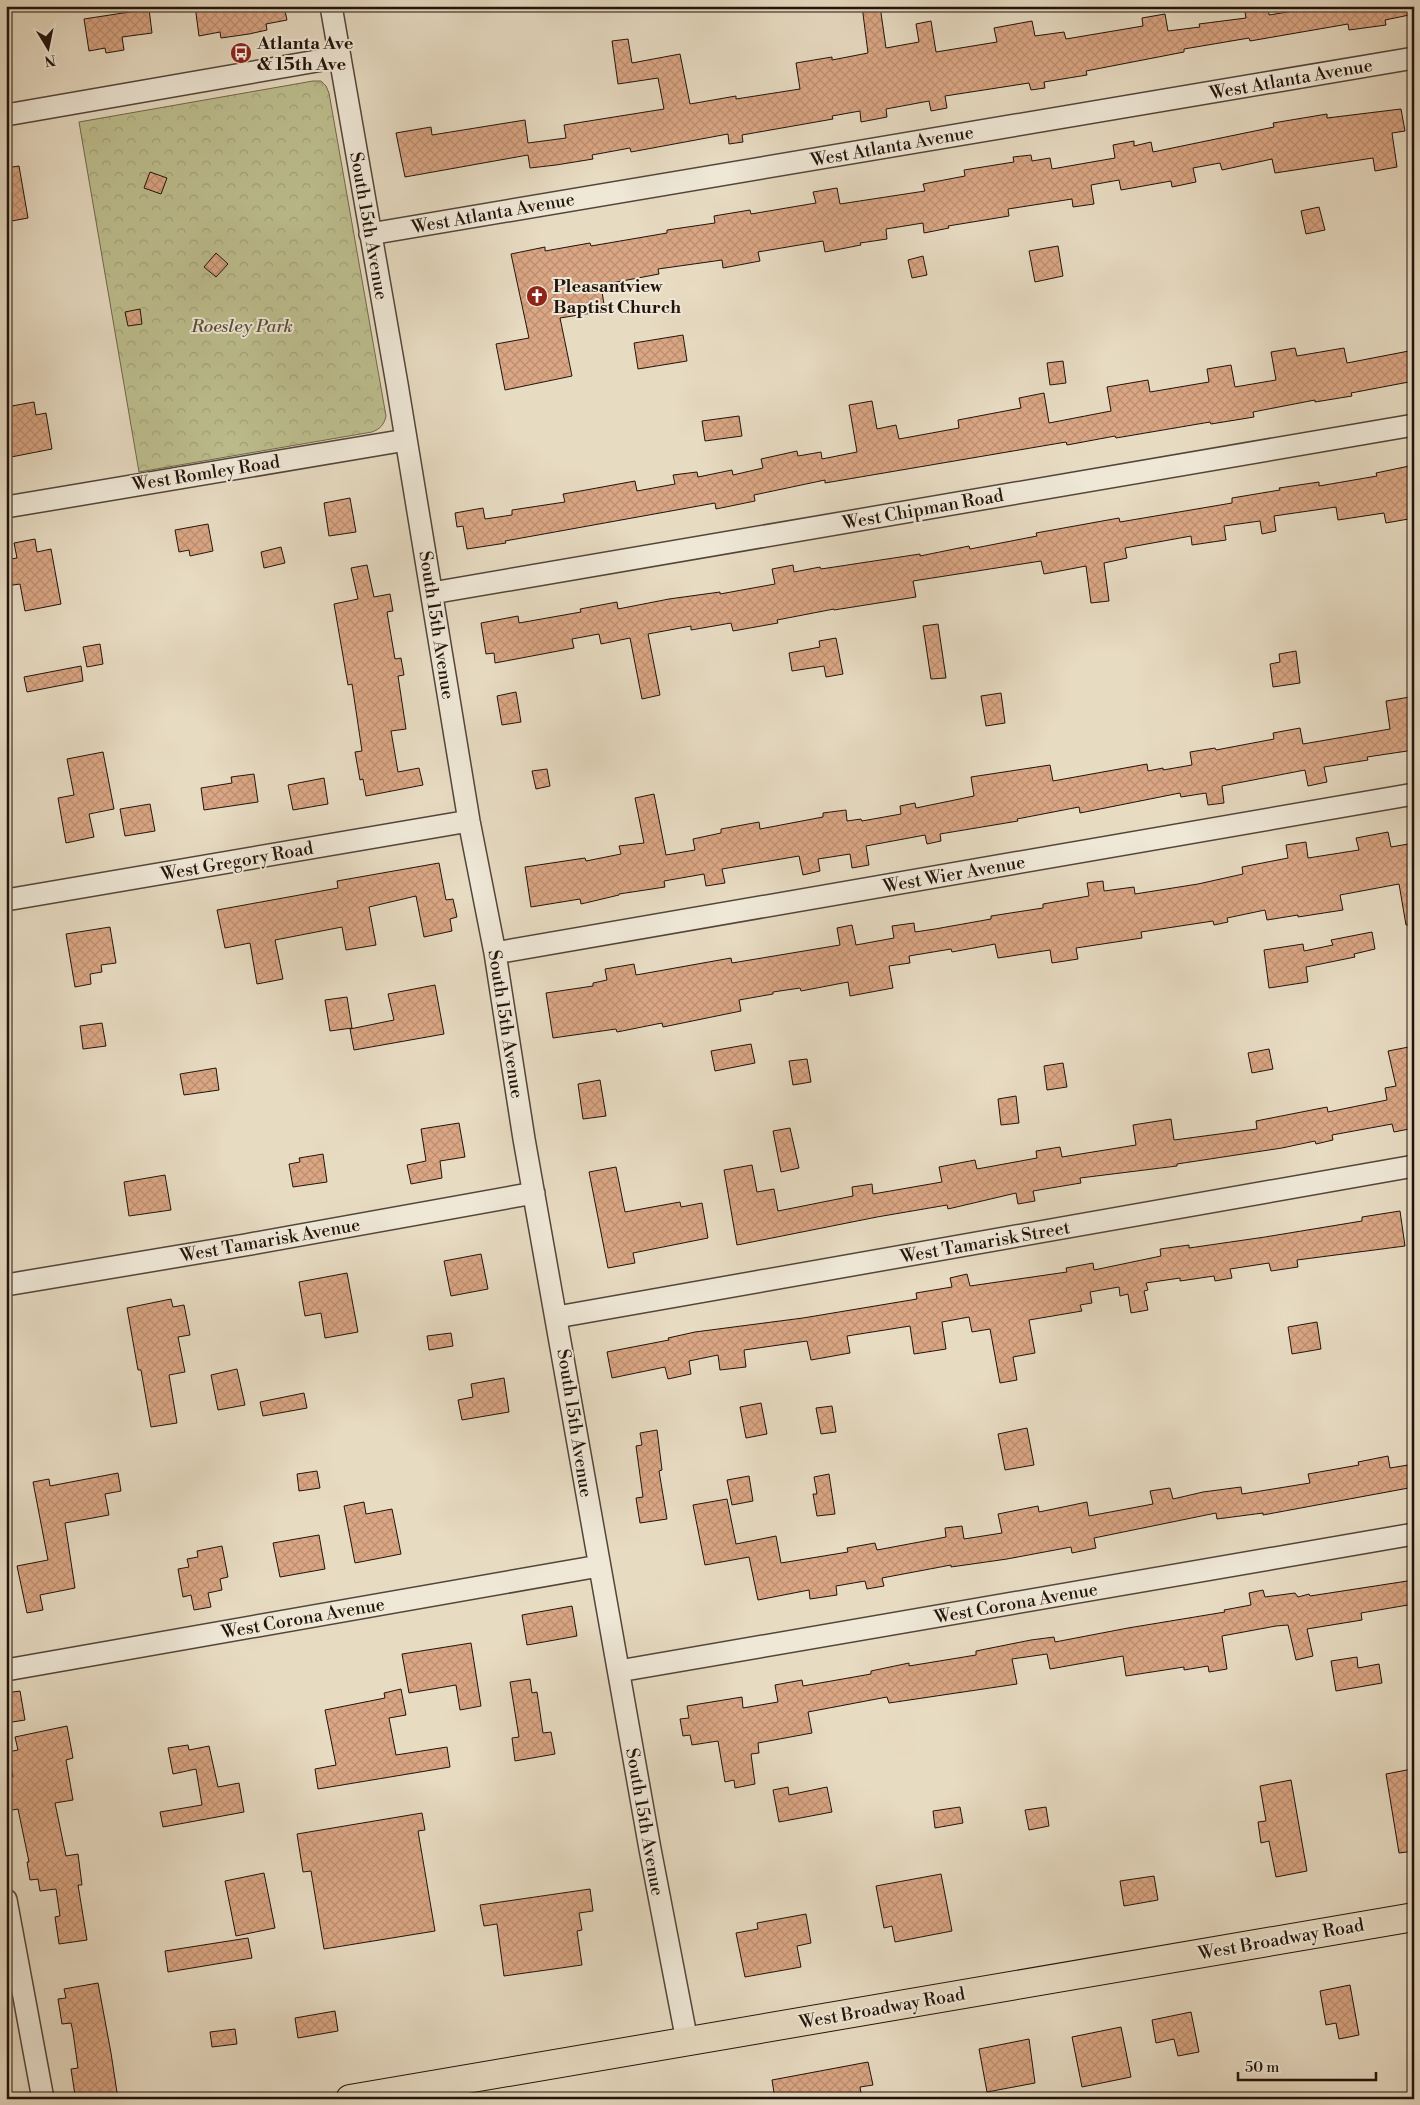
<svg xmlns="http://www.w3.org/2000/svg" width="1420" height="2105" viewBox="0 0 1420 2105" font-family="'Libre Bodoni',serif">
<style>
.forest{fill:url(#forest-crowns);stroke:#70684c}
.building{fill:url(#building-cross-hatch);stroke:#22130b}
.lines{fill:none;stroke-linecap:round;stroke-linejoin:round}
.minor-casing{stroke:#534539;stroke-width:24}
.major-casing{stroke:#22130b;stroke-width:30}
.minor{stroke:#efe8d7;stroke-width:21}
.major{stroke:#e7dbc2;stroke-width:28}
.labels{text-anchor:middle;stroke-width:4;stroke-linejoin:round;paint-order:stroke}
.poi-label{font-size:18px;font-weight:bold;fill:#22130b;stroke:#efe8d7;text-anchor:start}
.street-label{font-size:18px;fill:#22130b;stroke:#efe8d7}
.park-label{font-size:18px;font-style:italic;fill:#584f39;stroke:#efe8d7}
</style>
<defs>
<pattern id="forest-crowns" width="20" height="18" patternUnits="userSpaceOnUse" patternTransform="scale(1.25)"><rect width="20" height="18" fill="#bdbe8e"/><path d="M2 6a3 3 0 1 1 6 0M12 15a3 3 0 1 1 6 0" fill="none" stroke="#a2a279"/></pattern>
<pattern id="building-cross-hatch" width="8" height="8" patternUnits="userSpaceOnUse" patternTransform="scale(1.25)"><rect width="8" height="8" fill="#daa684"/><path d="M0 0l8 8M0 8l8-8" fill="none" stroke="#bb8e71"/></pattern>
</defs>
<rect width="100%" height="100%" fill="#e7dbc2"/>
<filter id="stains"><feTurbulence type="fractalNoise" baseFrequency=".004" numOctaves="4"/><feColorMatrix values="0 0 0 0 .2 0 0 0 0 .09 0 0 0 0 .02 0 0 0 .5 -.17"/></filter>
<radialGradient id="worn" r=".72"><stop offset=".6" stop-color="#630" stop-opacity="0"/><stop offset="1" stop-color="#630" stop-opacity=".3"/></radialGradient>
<path class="forest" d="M313,81h8l5,5 3,7 57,323c-2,9 -6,13 -14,16l-233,40 -60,-350z"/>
<path class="building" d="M195,6h89l3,14 -21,4 1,6 -18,4 -28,4 -1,-6 -21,4z
M862,6h18l6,42 33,-6 -3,-18 15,-3 5,31 61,-10 -3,-14 38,-7 3,15 29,-4 2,7 77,-13 -1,-8 23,-4 3,17 32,-4 -1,-3 47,-6 -2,-12h24l1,9 31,-5v-4h114v8l-29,6 1,5 -37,5 -1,-6 -98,17 -1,-3 -65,11v3l-98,19 1,4 -43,7 1,6 -14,2 -2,-7 -84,13 2,12 -16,3 -2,-10 -43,8 1,8 -26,5 -1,-11 -28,5 1,3 -91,16 1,7 -14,2 -1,-10 -97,18 -1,-4 -38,7 1,4 -37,6 -26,3 -2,-13 -123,22 -9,-44 35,-6 1,8 93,-15 3,23 38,-5 -2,-13 100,-16 -6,-31 -40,6 -6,-43 16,-2 4,24 48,-9 10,50 46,-8v3l64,-10 -4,-26 36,-6v3l36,-7z
M149,9l3,24 -30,4 2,13 -18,3 -1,-5 -16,3 -5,-32z
M1401,109l4,22 -13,2 5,34 -22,4 -2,-13 -98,15 -3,-14 -50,11 -2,-7 -27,5 3,14 -24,5 -1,-6 -50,9 -2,-10 -28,5 3,19 -21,3 -1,-8 -64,10 1,7 -61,10 1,2 -25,5 -1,-10 -37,6 1,10 -27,4 1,2 -36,7 -2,-11 -65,11 2,9 -37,7 -1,-8 -64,9 1,5 -58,11 4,26 -45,7 12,58 -67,14 -9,-46 33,-6 -18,-84 34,-7v4l45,-8 1,3 76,-13v-3l48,-7 -1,-7 36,-6 1,4 65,-11 -3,-11 24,-4 3,16 85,-13 -2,-7 42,-8 -1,-6 50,-8 -1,-5 18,-2 1,6 18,-3 2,11 63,-11 -2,-13 21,-4v5l17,-4 2,10 121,-25 -1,-4 54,-9v4z
M19,166l9,52 -22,4v-54z
M150,172l17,6 -6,16 -17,-6z
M1319,207l6,23 -19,4 -5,-23z
M1058,246l5,30 -28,6 -6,-31z
M216,253l12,11 -12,13 -12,-10z
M923,256l4,19 -15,3 -4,-18z
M140,309l2,15 -14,2 -3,-14z
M683,335l4,26 -49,8 -4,-26z
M1295,348l2,8 47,-8 3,15 67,-13v31l-63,12 1,3 -37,6v-2l-62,12 1,5 -43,7 -1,-2 -94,16 -1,-2 -48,9 -1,-3 -241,41v-3l-71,15 1,6 -39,8 -1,-6 -210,38 1,2 -39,6 -4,-23 -6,1 -2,-14 28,-5 2,11 27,-4v-5l53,-8 -2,-8 23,-4 49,-9 2,10 38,-7 -2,-9 24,-3 1,5 34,-7 1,5 30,-7 -2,-9 36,-8 1,5 23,-4 1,7 35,-7 -8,-47 23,-4 5,28 19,-4 3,14 60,-11 -1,-8 63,-12 -2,-10 25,-5 5,30 62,-12 -4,-24 41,-7 2,12 59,-10 -2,-13 24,-4 4,22 41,-7 -5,-28z
M1063,361l3,22 -16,2 -3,-22z
M34,402l2,13 10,-2 6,36 -46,9v-51z
M739,416l3,20 -37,5 -3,-20z
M1414,465v53l-28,5 -2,-10 -46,7 -2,-13 -62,9 2,15 -14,3 -2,-13 -36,5 2,14 -34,5 -1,-9 -66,12 2,10 -23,5 5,38 -18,2 -5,-37 -42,8 -3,-13 -128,20 3,16 -82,13v-1l-57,11 1,3 -45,8 -2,-8 -40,7v-4l-43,8 12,61 -18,4 -12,-61 -29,6 -2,-10 -27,5 2,9 -79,15 -1,-10 -8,1 -5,-31 37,-7 1,7 62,-11 -1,-3 37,-7 1,7 51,-10 51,-7v2l55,-10 -3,-15 21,-4 1,7 26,-5 1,2 99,-15v2l49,-10 1,3 67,-13 -1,-3 83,-15 1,4 112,-19v-5l48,-8 -1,-2 40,-6v4l58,-10 -1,-3z
M350,498l6,34 -27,4 -5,-33z
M208,524l5,27 -23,5 -1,-6 -10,2 -4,-22z
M35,539l2,13 14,-3 10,55 -36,7 -5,-27 -14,2v-26l11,-2 -3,-15z
M281,547l4,16 -21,5 -3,-16z
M367,565l7,32 16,-3 3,17 -6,1 8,47 6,-1 3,17 -6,1 8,53 -15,2 7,41 21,-4 4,17 -57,11 -3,-17 -3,1 -5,-28 7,-1 -10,-67 -4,1 -14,-81 24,-5 -7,-31z
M938,624l8,54 -15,1 -8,-53z
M836,638l7,36 -17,3 -2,-11 -32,5 -3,-18 31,-6 -1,-6z
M100,644l3,20 -16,3 -4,-20z
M1296,651l4,32 -27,4 -3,-23 10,-2 -1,-8z
M81,666l2,15 -56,11 -3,-15z
M516,692l5,30 -19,3 -5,-29z
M1001,693l4,30 -19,3 -5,-30z
M1410,697l4,22v31l-47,7 1,3 -44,7 3,15 -19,4 -3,-16 -83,16 2,17 -16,2 -2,-12 -25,4 -1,-4 -100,20 -1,-6 -62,12 1,2 -78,13 1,7 -14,3 -2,-9 -59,11 3,19 -17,3 -2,-14 -32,5 2,12 -17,4 -4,-19 -77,13 3,14 -19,3 -2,-12 -40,7 1,6 -46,7v1l-38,9 -1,-5 -49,8 -6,-40 60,-9 1,3 35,-7 -2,-8 25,-3 -9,-45 19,-4 12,61 29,-5 -2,-11 28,-6v-4l38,-7 1,7 63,-12v-4l23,-3 1,11 14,-2 1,2 39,-7 -1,-8 15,-3 1,5 58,-12 -3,-19 79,-12 3,16 94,-17 1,7 15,-3v2l29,-5 -2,-13 25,-4 1,2 58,-11 -1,-6 27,-5 3,16 87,-15 -4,-28z
M103,752l11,57 -25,5 5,23 -28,6 -8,-45 16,-3 -7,-36z
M547,769l3,17 -14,3 -4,-18z
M254,774l4,28 -54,8 -3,-22 31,-5 -1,-6z
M324,778l4,26 -35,6 -5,-25z
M150,804l5,27 -30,5 -5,-27z
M1388,832l3,15 23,-4v82h-8l-7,-41 -59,11 3,15 -45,7v-2l-31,5 -2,-10 -38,8 1,4 -14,3 -1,-4 -72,11 1,6 -66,10 2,11 -26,4 -2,-13 -52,8 -3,-14 -43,8 -1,-3 -42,7 1,7 -21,3 4,22 -43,8 -2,-14 -47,9 -1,-3 -27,4v2l-34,6 2,11 -78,16 -1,-4 -45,9 -1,-3 -63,9 -7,-45 47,-7v-3l14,-3 -2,-11 29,-5 2,11 95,-17 1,5 108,-18 -3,-17 15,-3 4,20 38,-7 -2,-12 22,-3 1,9 20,-3 56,-10v-3l52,-8v-4l46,-8 -2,-13 16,-2 1,10 30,-4 1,7 63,-10 45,-10 -1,-7 46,-9 -2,-13 20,-3 2,16 51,-8 -3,-12z
M439,863l7,37 7,-1 4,18 -7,2 2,12 -28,6 -8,-41 -47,11 7,38 -30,5 -4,-23 -67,13 8,39 -26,5 -7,-41 -25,5 -8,-38 121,-22 -1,-7z
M110,927l6,36 -15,2 1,7 -12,2 1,10 -16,3 -9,-53z
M1372,932l3,17 -21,5 1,3 -49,10 2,15 -39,6 -5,-38 39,-6 1,7 29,-6 -2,-5z
M435,985l9,49 -90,16 -4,-21 44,-9 -6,-26z
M347,997l5,31 -22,3 -5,-31z
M102,1023l4,23 -23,3 -3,-23z
M751,1044l4,19 -40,8 -4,-20z
M1414,1046v82l-20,4 -2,-8 -60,11 1,5 -17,4 -1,-3 -33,7 -105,16v2l-97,12 1,5 -48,8 2,10 -17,3 -2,-11 -68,16 -1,-4 -70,12 -140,28 -13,-75 28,-5 5,27 17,-3 4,22 75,-15 -1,-9 20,-3 1,10 69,-12 -3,-15 36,-7 2,9 60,-11 -1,-7 24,-4 2,10 74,-12 -3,-20 38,-6 3,21 83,-11 -1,-8 71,-14 1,5 59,-12 -2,-12 11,-2 -8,-35z
M1269,1049l4,20 -21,4 -4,-20z
M807,1059l4,23 -18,3 -4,-24z
M1063,1063l4,24 -20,3 -3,-24z
M216,1068l3,22 -35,5 -4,-21z
M600,1080l6,36 -23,3 -5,-35z
M1016,1096l3,27 -18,2 -3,-26z
M459,1123l6,34 -25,4 2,17 -31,6 -4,-19 19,-4 -5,-32z
M790,1128l9,40 -18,4 -8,-41z
M323,1154l4,28 -34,5 -4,-23 11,-2 -1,-4z
M616,1167l9,45 55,-10 1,5 21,-4 6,35 -75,15 2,10 -27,5 -19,-96z
M165,1175l6,35 -42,6 -5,-34z
M1400,1211l5,35 -108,14 1,7 -27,4 -2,-8 -39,6 2,9 -17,3 -1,-5 -34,5v-3l-34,5 2,7 -4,1 4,19 -17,3 -3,-19 -8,2 -1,-9 -29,5 2,11 -12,2 2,6 -53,9 6,33 -22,4 4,23 -17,3 -10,-54 -18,3 -3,-15 -27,5 4,27 -32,5 -4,-28 -63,10 3,17 -39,7 -4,-19 -63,9 2,17 -26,3 -2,-15 -29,6 2,13 -23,5 -3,-12 -53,11 -5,-26 62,-12 -1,-2 27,-6 108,-14 114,-19 -1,-6 36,-6 -2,-9 17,-4 3,12 97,-14 -1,-4 27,-5 1,7 67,-14 -1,-7 29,-4v3l76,-11 97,-16v-4z
M481,1254l7,35 -37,7 -7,-35z
M347,1273l11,59 -33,6 -4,-25 -16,3 -6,-34z
M171,1299l2,8 11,-2 6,30 -12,2 7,35 -16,3 8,48 -26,4 -10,-57h-3l-11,-62z
M1317,1322l4,27 -29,5 -4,-27z
M451,1333l2,13 -24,4 -2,-14z
M237,1369l8,36 -27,5 -7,-35z
M504,1378l5,34 -47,8 -4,-20 15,-3 -2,-13z
M304,1393l3,15 -44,8 -3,-14z
M761,1403l6,31 -21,4 -6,-31z
M832,1406l4,26 -15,2 -5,-26z
M1027,1428l7,37 -29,5 -7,-36z
M657,1430l5,40 -3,1 8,48 -27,4 -4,-25 7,-1 -7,-51 6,-1 -2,-12z
M1388,1456l2,12 24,-4v23l-151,28v-2l-46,6 -1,-6 -122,25 2,10 -24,5 -1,-6 -64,12 -56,8v-2l-69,13 2,8 -17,3 -2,-8 -29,5 1,9 -27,4 -1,-9 -51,10 -9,-43 -44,8 -12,-60 34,-6 9,45 40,-8 5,27 67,-11 -1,-4 28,-5 2,7 69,-13 -1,-9 17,-2 2,13 38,-6 -4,-19 40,-8 1,6 48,-10 2,14 64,-12 -3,-13 20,-3 3,11 30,-7 38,-5 1,7 68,-11 -2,-9 51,-9 -1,-3z
M317,1471l3,17 -21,3 -2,-17z
M118,1473l3,18 -16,3 4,21 -44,8 10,65 -35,7 3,15 -16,3 -10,-47 31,-6 -15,-78 16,-3 1,7z
M829,1474l6,40 -18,2 -4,-22h4l-3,-17z
M749,1476l4,25 -21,4 -5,-25z
M364,1502l2,12 26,-5 9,45 -46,9 -11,-57z
M319,1535l6,34 -45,8 -7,-34z
M222,1546l6,31 -8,2 2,11 -14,3 3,14 -17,3 -3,-15 -8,2 -5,-28 11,-2 -2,-8 11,-2 -1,-6z
M1414,1580v24l-53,9 1,7 -55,9 6,27 -17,4 -8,-35 -12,1 -54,10 5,33 -18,3 -1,-6 -24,4v-3l-58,9 -3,-20 -73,13 -3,-15 -35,5 5,25 -128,19 -2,-6 -79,15 4,21 -54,10 1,10 -8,1 4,30 -20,4 -1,-8 -9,2 -7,-41 -26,4 -2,-10 -7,1 -3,-17 9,-1 -2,-12 55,-9 1,11 35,-6 -3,-17 27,-5 1,6 68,-12v-3l38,-8v3l67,-11v-4l55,-11 23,-3 1,5 73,-14 97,-16 -1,-2 27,-5 -2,-12 14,-3 2,7 30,-4 3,4 11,-3 1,2z
M572,1606l5,30 -50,9 -5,-30z
M471,1643l10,63 -21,4 -4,-25 -47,8 -7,-39z
M1357,1657l1,11 21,-4 3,19 -46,8 -5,-30z
M530,1679l2,14 5,-1 6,41 8,-1 4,22 -40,7 -3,-23 7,-1 -9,-55z
M401,1689l5,26 -17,3 7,37 51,-8 3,20 -132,22 -3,-20 21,-4 -11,-55 60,-12 -1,-5z
M20,1691l5,29 -19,3v-30z
M67,1726l6,32 -7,2 7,40 -18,3 11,53 12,-2 4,31h-4l9,55 -28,4 -4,-27 5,-1 -4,-27 -16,2 -2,-12 -8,1 -3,-18h2l-11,-53 -12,2v-33l7,-1 -5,-25 10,-2 -3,-13z
M188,1745l1,5 20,-4 9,41 21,-4 5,29 -81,15 -3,-15 42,-7 -6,-36 -23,5 -5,-26z
M1412,1769l2,82 -15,2 -13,-79z
M1291,1780l16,91 -31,6 -7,-36 -8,2 -3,-21 8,-1 -6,-35z
M788,1787l1,8 38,-8 5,25 -53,10 -6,-32z
M960,1807l3,16 -28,5 -2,-17z
M1046,1807l3,19 -20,4 -4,-20z
M422,1813l3,17 -7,1 17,100 -111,18 -13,-78 -8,1 -6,-38z
M264,1873l11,55 -39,8 -11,-55z
M941,1874l11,57 -57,11 -3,-16 -8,2 -8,-42z
M1154,1876l4,24 -34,6 -4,-25z
M590,1889l3,22 -14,2 3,17 -5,1 5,34 -78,11 -7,-52 -13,2 -4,-21z
M806,1914l5,29 -14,3 4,21 -56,10 -9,-44 22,-4 -1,-6z
M248,1938l4,20 -84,14 -3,-21z
M98,1983l13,70 7,46h-34v-6l-9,2 -4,-26 7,-1 -5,-36 -2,-9 -9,1 -4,-25 8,-1 -2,-9z
M1350,1985l9,50 -20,4 -3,-16 -10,2 -6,-34z
M335,2011l3,20 -40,7 -3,-20z
M1191,2012l8,40 -21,4 -4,-17 -18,4 -4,-23z
M1121,2027l10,50 -49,10 -10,-50z
M235,2029l2,15 -25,3 -2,-15z
M1029,2039l6,44 -48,9 -8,-43z
M868,2062l5,23 -13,2 2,12h-87l-3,-19z"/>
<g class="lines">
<g class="minor-casing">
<path id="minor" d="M331,6l66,378 72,437 26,132 29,186 126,710 37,192
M6,115l334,-58
M370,234l1044,-176
M6,507l400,-67
M432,593l982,-168
M6,900l463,-79
M495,953l919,-159
M6,1285l239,-40 289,-52
M557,1317l857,-151
M6,1670l593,-104
M619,1671l795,-137
M6,1900l37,199"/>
</g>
<g class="major-casing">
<path id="major" d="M350,2099l1064,-182"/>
</g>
<use href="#minor" class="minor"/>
<use href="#major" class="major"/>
</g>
<defs>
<g id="bus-disc" transform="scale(1.125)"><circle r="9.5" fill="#8f2418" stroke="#efe8d7"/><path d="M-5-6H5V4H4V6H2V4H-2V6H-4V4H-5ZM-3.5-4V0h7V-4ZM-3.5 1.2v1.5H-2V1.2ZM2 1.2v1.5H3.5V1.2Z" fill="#fff"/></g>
<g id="church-disc" transform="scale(1.125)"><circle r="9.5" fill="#8f2418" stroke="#efe8d7"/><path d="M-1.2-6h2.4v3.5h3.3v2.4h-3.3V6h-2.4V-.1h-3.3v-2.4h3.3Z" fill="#fff"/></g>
</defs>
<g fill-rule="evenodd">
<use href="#bus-disc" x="241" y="53"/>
<use href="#church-disc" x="537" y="296"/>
</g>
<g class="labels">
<g class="poi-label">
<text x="257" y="49">Atlanta Ave<tspan x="257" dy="21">&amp; 15th Ave</tspan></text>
<text x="553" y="292">Pleasantview<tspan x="553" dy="21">Baptist Church</tspan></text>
</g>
<g class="street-label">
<text transform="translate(1291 79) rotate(-10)" y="6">West Atlanta Avenue</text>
<text transform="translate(892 146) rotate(-10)" y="6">West Atlanta Avenue</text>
<text transform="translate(493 213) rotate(-10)" y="6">West Atlanta Avenue</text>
<text transform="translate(369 226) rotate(80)" y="6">South 15th Avenue</text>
<text transform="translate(206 473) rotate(-9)" y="6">West Romley Road</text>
<text transform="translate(923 509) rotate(-10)" y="6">West Chipman Road</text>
<text transform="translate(437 625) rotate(81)" y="6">South 15th Avenue</text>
<text transform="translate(237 861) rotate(-10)" y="6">West Gregory Road</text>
<text transform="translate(954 874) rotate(-10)" y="6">West Wier Avenue</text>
<text transform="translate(506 1024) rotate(81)" y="6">South 15th Avenue</text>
<text transform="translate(270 1240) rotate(-10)" y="6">West Tamarisk Avenue</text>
<text transform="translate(985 1242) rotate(-10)" y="6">West Tamarisk Street</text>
<text transform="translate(575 1423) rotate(81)" y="6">South 15th Avenue</text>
<text transform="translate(1016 1603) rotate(-10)" y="6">West Corona Avenue</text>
<text transform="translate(303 1618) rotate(-10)" y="6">West Corona Avenue</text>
<text transform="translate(645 1822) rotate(80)" y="6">South 15th Avenue</text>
<text transform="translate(1281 1939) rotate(-10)" y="6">West Broadway Road</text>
<text transform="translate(882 2008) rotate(-10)" y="6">West Broadway Road</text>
</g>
<g class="park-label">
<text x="242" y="332">Roesley Park</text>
</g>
</g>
<rect width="1420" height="2105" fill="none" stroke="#e7dbc2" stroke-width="25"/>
<rect x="8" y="8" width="1405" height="2090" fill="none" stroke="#22130b" stroke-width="2.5"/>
<rect x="12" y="12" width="1395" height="2080" fill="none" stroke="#22130b"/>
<g transform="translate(48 48) rotate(170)" stroke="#efe8d7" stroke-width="4" paint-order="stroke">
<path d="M0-4L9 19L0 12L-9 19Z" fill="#22130b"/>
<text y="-8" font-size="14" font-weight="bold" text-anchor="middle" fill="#22130b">N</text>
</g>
<path d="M1238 2072v8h138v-8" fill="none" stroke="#22130b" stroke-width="2.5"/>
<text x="1245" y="2072" font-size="15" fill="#22130b" stroke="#efe8d7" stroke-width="4" paint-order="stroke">50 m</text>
<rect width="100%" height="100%" filter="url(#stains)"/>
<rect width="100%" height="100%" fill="url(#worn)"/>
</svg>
